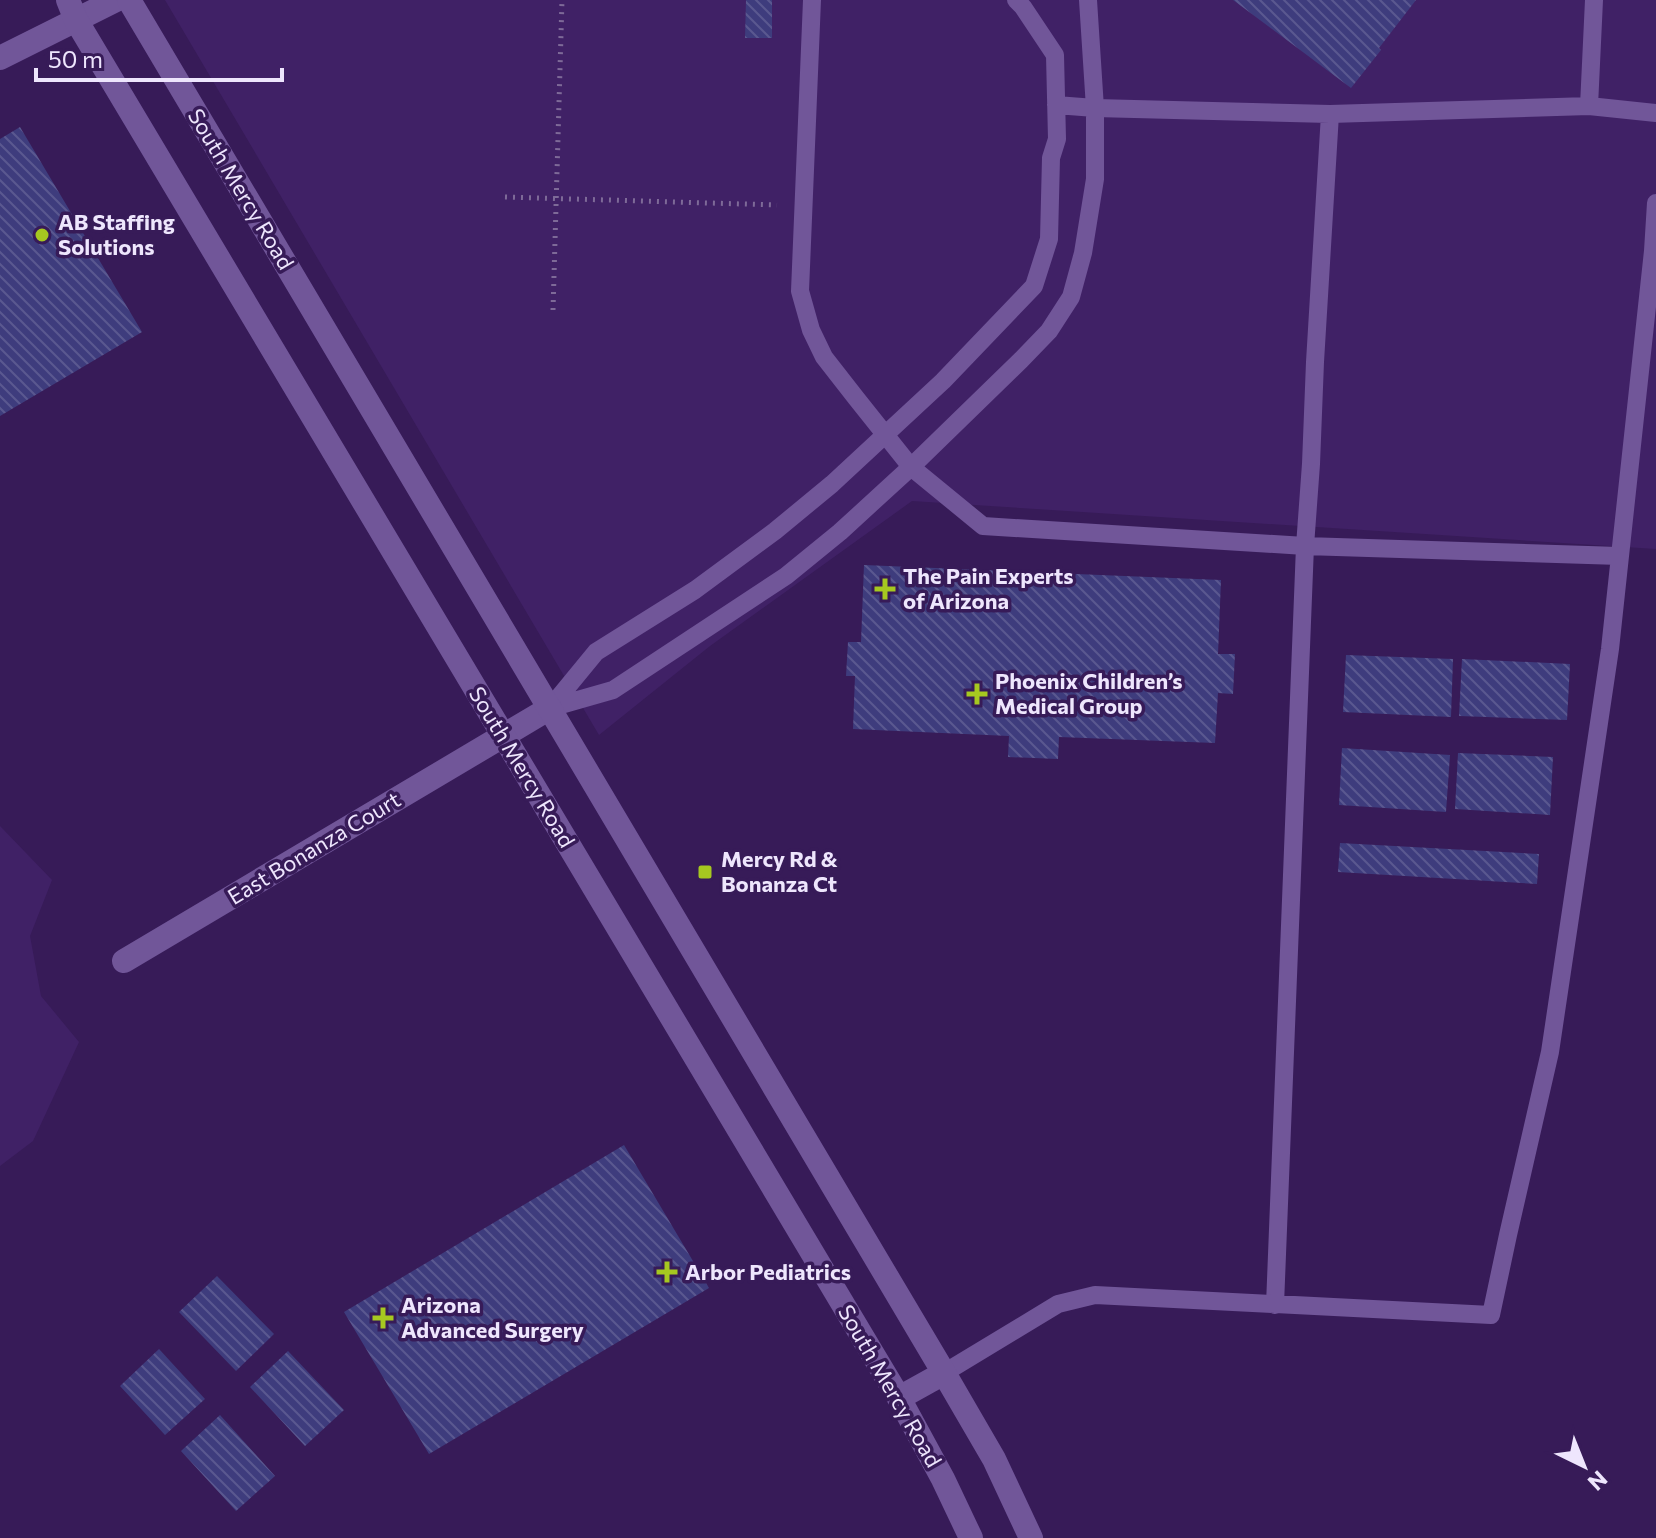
<svg xmlns="http://www.w3.org/2000/svg" width="1656" height="1538" viewBox="0 0 1656 1538" font-family="Commissioner,sans-serif">
<style>
.built{fill:#402166}
.building{fill:url(#building-back-hatch)}
.lines{fill:none;stroke-linecap:round;stroke-linejoin:round}
.path{stroke:#7e6a98;stroke-width:5;stroke-dasharray:2 6;stroke-linecap:butt}
.service{stroke:#715699;stroke-width:18}
.minor{stroke:#715699;stroke-width:24}
.secondary{stroke:#715699;stroke-width:24}
.poi-dot{fill:#a6c820;stroke:#371b58;stroke-width:3}
.labels{text-anchor:middle;stroke-width:7;stroke-linejoin:round;paint-order:stroke}
.street-label{font-size:22px;fill:#eee6fd;stroke:#371b58}
.poi-label{font-size:22px;font-weight:bold;fill:#eee6fd;stroke:#371b58;text-anchor:start}
</style>
<defs>
<pattern id="building-back-hatch" width="6" height="6" patternUnits="userSpaceOnUse" patternTransform="scale(2)"><rect width="6" height="6" fill="#3e3c7d"/><path d="M-1 5l2 2M0 0l6 6M5-1l2 2" fill="none" stroke="#5a5890"/></pattern>
</defs>
<rect width="100%" height="100%" fill="#371b58"/>
<path class="built" d="M165,0h1491v549l-744,-48 -202,145 -111,89z
M0,826l52,54 -22,56 11,60 38,46 -46,99 -33,25z"/>
<path class="building" d="M746,0h26v38h-27z
M1233,0h183l-37,48 2,2 -30,38z
M20,127l122,205 -142,84v-277z
M864,565l357,15 -3,74h17l-2,40 -15,-1 -3,50 -156,-6 -1,22 -50,-2 1,-21 -156,-7 2,-53h-9l2,-34h13z
M1346,655l107,4 -2,58 -108,-5z
M1462,659l108,5 -3,56 -108,-4z
M1342,748l108,7 -4,57 -107,-7z
M1458,753l95,4 -3,58 -95,-6z
M1340,843l199,11 -2,30 -199,-12z
M624,1145l85,143 -280,166 -85,-142z
M217,1276l57,58 -38,37 -57,-59z
M159,1349l46,50 -40,36 -45,-49z
M288,1351l56,59 -39,36 -55,-59z
M220,1415l55,61 -39,35 -55,-60z"/>
<g class="lines">
<path class="path" d="M505,197l272,8
M553,310l9,-310"/>
<path class="service" d="M812,0l-12,291 11,39 13,27 32,41 55,69 72,59 322,20 315,10 -10,93 -60,403 -42,183 -17,80 -396,-20 -37,9 -114,69
M1056,105l39,3 235,6 259,-8 67,7
M1589,106l5,-106
M1620,556l33,-305 3,-48
M550,708l63,-18 173,-114 54,-44 71,-65 110,-107 28,-29 22,-34 12,-44 12,-74v-71l-7,-108
M550,708l46,-56 99,-62 80,-59 57,-47 111,-103 91,-95 15,-47 2,-81 6,-19 -2,-84 -32,-48 -7,-7
M1275,1305l30,-759 6,-82 4,-102 15,-248"/>
<path class="minor" d="M0,58l116,-58
M124,961l426,-253"/>
<path class="secondary" d="M68,0l8,20 823,1378 44,81 28,59
M129,0l815,1373 50,86 37,79
M899,1398l45,-25"/>
</g>
<g class="poi-dot">
<circle cx="42" cy="235" r="8"/>
<path d="M881 577h8v8h8v8h-8v8h-8v-8h-8v-8h8z"/>
<path d="M973 682h8v8h8v8h-8v8h-8v-8h-8v-8h8z"/>
<rect x="697" y="864" width="16" height="16" rx="4"/>
<path d="M663 1260h8v8h8v8h-8v8h-8v-8h-8v-8h8z"/>
<path d="M379 1306h8v8h8v8h-8v8h-8v-8h-8v-8h8z"/>
</g>
<g class="labels">
<g class="street-label">
<text transform="translate(241 189) rotate(59)" y="8">South Mercy Road</text>
<text transform="translate(522 767) rotate(59)" y="8">South Mercy Road</text>
<text transform="translate(314 848) rotate(-31)" y="8">East Bonanza Court</text>
<text transform="translate(890 1386) rotate(60)" y="8">South Mercy Road</text>
</g>
<g class="poi-label">
<text x="58" y="230">AB Staffing<tspan x="58" dy="25">Solutions</tspan></text>
<text x="903" y="584">The Pain Experts<tspan x="903" dy="25">of Arizona</tspan></text>
<text x="995" y="689">Phoenix Children’s<tspan x="995" dy="25">Medical Group</tspan></text>
<text x="721" y="867">Mercy Rd &amp;<tspan x="721" dy="25">Bonanza Ct</tspan></text>
<text x="685" y="1280">Arbor Pediatrics</text>
<text x="401" y="1313">Arizona<tspan x="401" dy="25">Advanced Surgery</tspan></text>
</g>
</g>
<g transform="translate(1584 1466) rotate(137)" stroke="#371b58" stroke-width="6" paint-order="stroke">
<path d="M0-6L14 30L0 20L-14 30Z" fill="#eee6fd"/>
<text y="-12" font-size="22" font-weight="bold" text-anchor="middle" fill="#eee6fd">N</text>
</g>
<path d="M36 68v12h246v-12" fill="none" stroke="#eee6fd" stroke-width="4"/>
<text x="48" y="68" font-size="24" fill="#eee6fd" stroke="#371b58" stroke-width="6" paint-order="stroke">50 m</text>
</svg>
